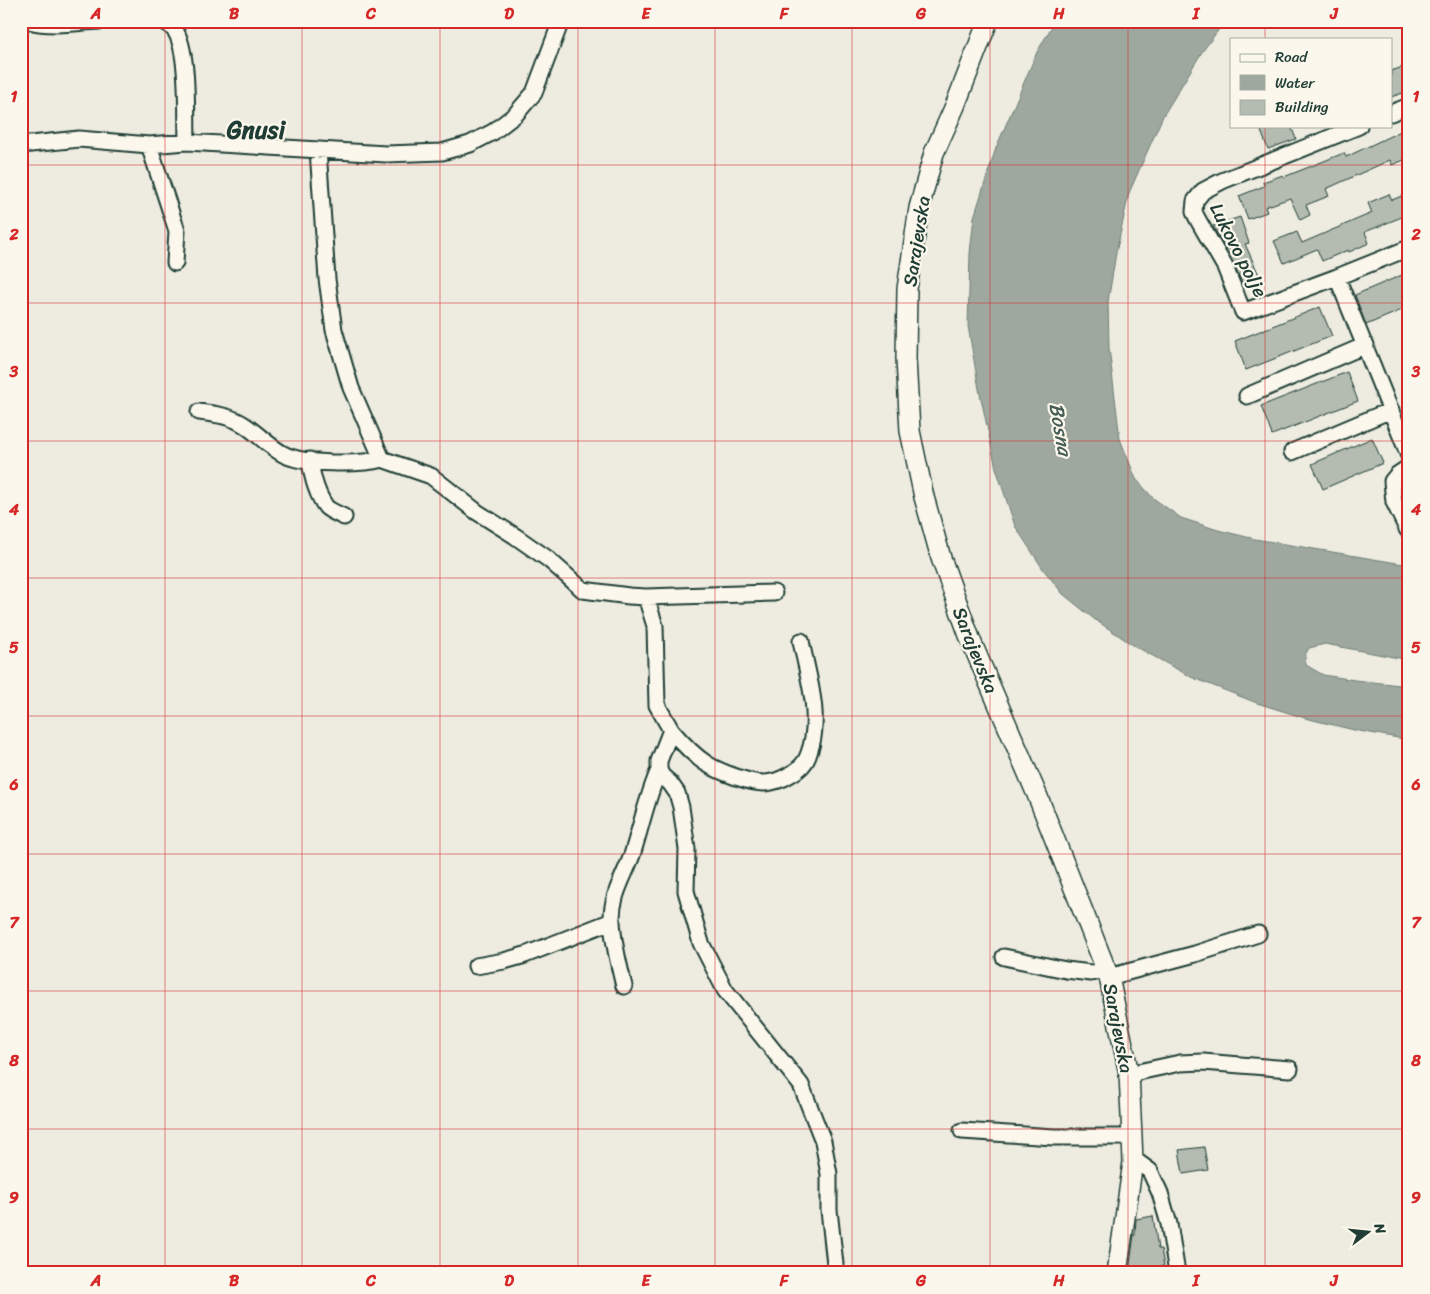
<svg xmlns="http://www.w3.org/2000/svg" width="1430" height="1294" viewBox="0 0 1430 1294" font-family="Sriracha,sans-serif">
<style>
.water{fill:#9fa89f;stroke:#6c7d74}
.building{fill:#b4bbb0;stroke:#1f3d34}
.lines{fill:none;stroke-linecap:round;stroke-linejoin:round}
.minor-casing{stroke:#1f3d34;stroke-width:19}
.major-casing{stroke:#1f3d34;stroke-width:22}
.minor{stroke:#fbf7ec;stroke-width:15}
.major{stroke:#fbf7ec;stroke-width:19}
.grid{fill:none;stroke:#d62828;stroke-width:1;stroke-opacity:0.55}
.labels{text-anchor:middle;stroke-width:4.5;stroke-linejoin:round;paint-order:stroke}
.street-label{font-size:19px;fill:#1f3d34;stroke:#fbf7ec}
.water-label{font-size:20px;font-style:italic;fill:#455d54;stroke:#fbf7ec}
.district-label{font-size:24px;font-weight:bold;fill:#1f3d34;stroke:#fbf7ec}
.neatline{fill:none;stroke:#d62828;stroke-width:2}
.grid-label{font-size:16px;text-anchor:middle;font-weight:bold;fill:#d62828}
</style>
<rect width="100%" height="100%" fill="#eeece1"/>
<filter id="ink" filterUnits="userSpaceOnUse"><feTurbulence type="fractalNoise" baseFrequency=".02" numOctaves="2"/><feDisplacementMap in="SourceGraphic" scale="10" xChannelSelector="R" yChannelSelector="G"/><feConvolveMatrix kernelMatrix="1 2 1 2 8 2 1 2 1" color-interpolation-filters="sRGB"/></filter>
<g filter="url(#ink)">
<path class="water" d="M1055,21h170l-23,31 -39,64 -34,77 -13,60 -8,49 1,46 11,91 16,40 17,19 28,20 37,12 37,9 154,26v95l-84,-16 -16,4 -4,7 1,10 17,10 32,5 54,6v54l-55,-10 -49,-12 -48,-15 -66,-26 -58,-32 -39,-26 -31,-25 -20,-25 -28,-43 -19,-58 -17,-79 -11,-63 2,-73 4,-36 22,-69 41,-96z"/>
<path class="building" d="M1409,65v26l-18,6v-26z
M1267,126h24l5,13 -28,10 -7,-18 7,-3z
M1403,130l6,15v13l-17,7 -2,-5 -64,29 3,7 -23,9 4,10 -10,5 -10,-22 -25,9 2,5 -19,7 -9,-23 25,-10 -1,-4 20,-7 1,2 60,-24 2,4z
M1409,193v21l-44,18 4,11 -20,9 -1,-2 -26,11 -5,-12 -33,14 -10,-22 23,-9 5,11 70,-30 -4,-10 21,-9 3,6z
M1240,217l9,26 -4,1 14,31 -17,8 -9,-21 -20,-36z
M1409,272v35l-43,18 -11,-30z
M1320,307l12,29 -86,34 -11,-29z
M1347,372l11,29 -86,34 -11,-29z
M1372,438l11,25 -60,26 -11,-25z
M1204,1147l4,23 -25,4 -4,-24z
M1153,1216l5,33h3l3,17 -33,6 -1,-8 4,-29h1l1,-16z"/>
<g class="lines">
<g class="minor-casing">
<path id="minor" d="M30,21c22,6 48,1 70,0
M1391,113l18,-7
M187,142l199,12 56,-2 28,-8 23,-12 22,-17 19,-22 27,-72
M21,145l58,-6 70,6 38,-3c-1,-28 2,-87 -11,-110 -3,-4 -8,-8 -12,-11
M149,145l28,86 -2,32
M318,150l9,129 7,51 17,58 31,71 49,17 46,36 38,24 33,23 35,31 46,6 17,1 9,29 2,79 14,25 -12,31v9l3,6 8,7 7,10 4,14 6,42 -1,42 15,52 24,47 76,95 22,56 6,33v36l7,63
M1409,248l-72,29 72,179
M1337,277l-94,35 -18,-45 -27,-47 -4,-8 1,-11 8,-10 19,-10 137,-55
M1247,396l119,-51
M199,412c16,2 33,4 47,14 13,9 23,20 37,28 21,11 77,11 99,5
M1292,452l99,-42
M310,460c2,16 6,33 16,47 4,4 12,7 18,10
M1409,467l-12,8 -5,6 2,21 13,27 2,2
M646,597l128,-4
M671,730c11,13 22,25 36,34 13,8 42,19 57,19 8,0 19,-4 25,-8 10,-5 17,-11 20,-22 13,-36 -1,-76 -8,-112
M1004,957l62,13 25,3 16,-3
M476,966l28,-5 21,-6 87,-34
M1109,977l86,-23 63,-20
M624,986c-5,-21 -11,-43 -12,-65 -1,-25 12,-44 20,-66 9,-28 15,-58 27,-85
M1129,1074l51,-11 23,-1 87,7
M962,1131l92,6h78
M1133,1162l6,1 11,8 10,22 9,31 8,49"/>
</g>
<g class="major-casing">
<path id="major" d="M988,21l-33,85 -21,47 -15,55 -12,81 -1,70 4,72 14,66 17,61 30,83 67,156 71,180 20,97 3,63 1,25 -16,111"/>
</g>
<use href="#minor" class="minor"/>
<use href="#major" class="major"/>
</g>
</g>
<path class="grid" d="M165,21v1252M302,21v1252M440,21v1252M578,21v1252M715,21v1252M852,21v1252M990,21v1252M1128,21v1252M1265,21v18M1265,126v1147M21,165h1388M21,303h1388M21,441h1388M21,578h1388M21,716h1388M21,854h1388M21,991h1388M21,1129h1388"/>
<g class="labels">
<g class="street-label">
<text transform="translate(916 241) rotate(-81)" y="7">Sarajevska</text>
<text transform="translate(1239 250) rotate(63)" y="7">Lukovo polje</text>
<text transform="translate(976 650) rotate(68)" y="7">Sarajevska</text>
<text transform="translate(1119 1028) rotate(79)" y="7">Sarajevska</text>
</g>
<g class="water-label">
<text transform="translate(1061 429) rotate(80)" y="7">Bosna</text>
</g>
<g class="district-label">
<text x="256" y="138">Gnusi</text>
</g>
</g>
<rect width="1430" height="1294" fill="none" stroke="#fbf7ec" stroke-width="55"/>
<rect x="1230" y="38" width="162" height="90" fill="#fbf7ec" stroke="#a3ada2"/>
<rect x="1240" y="54" width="25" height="8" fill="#fbf7ec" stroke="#a3ada2"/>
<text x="1275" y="62" font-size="15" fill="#1f3d34">Road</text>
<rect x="1240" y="75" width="25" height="15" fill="#9fa89f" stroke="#a3ada2"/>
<text x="1275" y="88" font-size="15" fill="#1f3d34">Water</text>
<rect x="1240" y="100" width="25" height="15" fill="#b4bbb0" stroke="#a3ada2"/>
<text x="1275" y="112" font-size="15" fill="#1f3d34">Building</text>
<g transform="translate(1368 1232) rotate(74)" stroke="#fbf7ec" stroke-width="4" paint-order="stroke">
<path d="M0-4L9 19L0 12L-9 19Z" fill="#1f3d34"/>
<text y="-8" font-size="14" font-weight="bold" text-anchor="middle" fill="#1f3d34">N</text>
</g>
<rect x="28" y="28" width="1374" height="1238" class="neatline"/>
<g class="grid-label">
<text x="96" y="19">A</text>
<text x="234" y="19">B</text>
<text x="371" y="19">C</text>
<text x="509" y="19">D</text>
<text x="646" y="19">E</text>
<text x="784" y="19">F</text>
<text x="921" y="19">G</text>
<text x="1059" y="19">H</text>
<text x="1196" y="19">I</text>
<text x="1334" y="19">J</text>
<text x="14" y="102">1</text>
<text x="1416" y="102">1</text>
<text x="14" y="240">2</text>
<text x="1416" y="240">2</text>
<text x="14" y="377">3</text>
<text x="1416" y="377">3</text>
<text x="14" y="515">4</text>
<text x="1416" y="515">4</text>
<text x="14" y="653">5</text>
<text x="1416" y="653">5</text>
<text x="14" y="790">6</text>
<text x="1416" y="790">6</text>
<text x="14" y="928">7</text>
<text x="1416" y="928">7</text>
<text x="14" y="1066">8</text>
<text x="1416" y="1066">8</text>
<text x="14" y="1203">9</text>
<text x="1416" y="1203">9</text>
<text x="96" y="1286">A</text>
<text x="234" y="1286">B</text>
<text x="371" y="1286">C</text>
<text x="509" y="1286">D</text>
<text x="646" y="1286">E</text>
<text x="784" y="1286">F</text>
<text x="921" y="1286">G</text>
<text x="1059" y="1286">H</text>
<text x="1196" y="1286">I</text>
<text x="1334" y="1286">J</text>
</g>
</svg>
